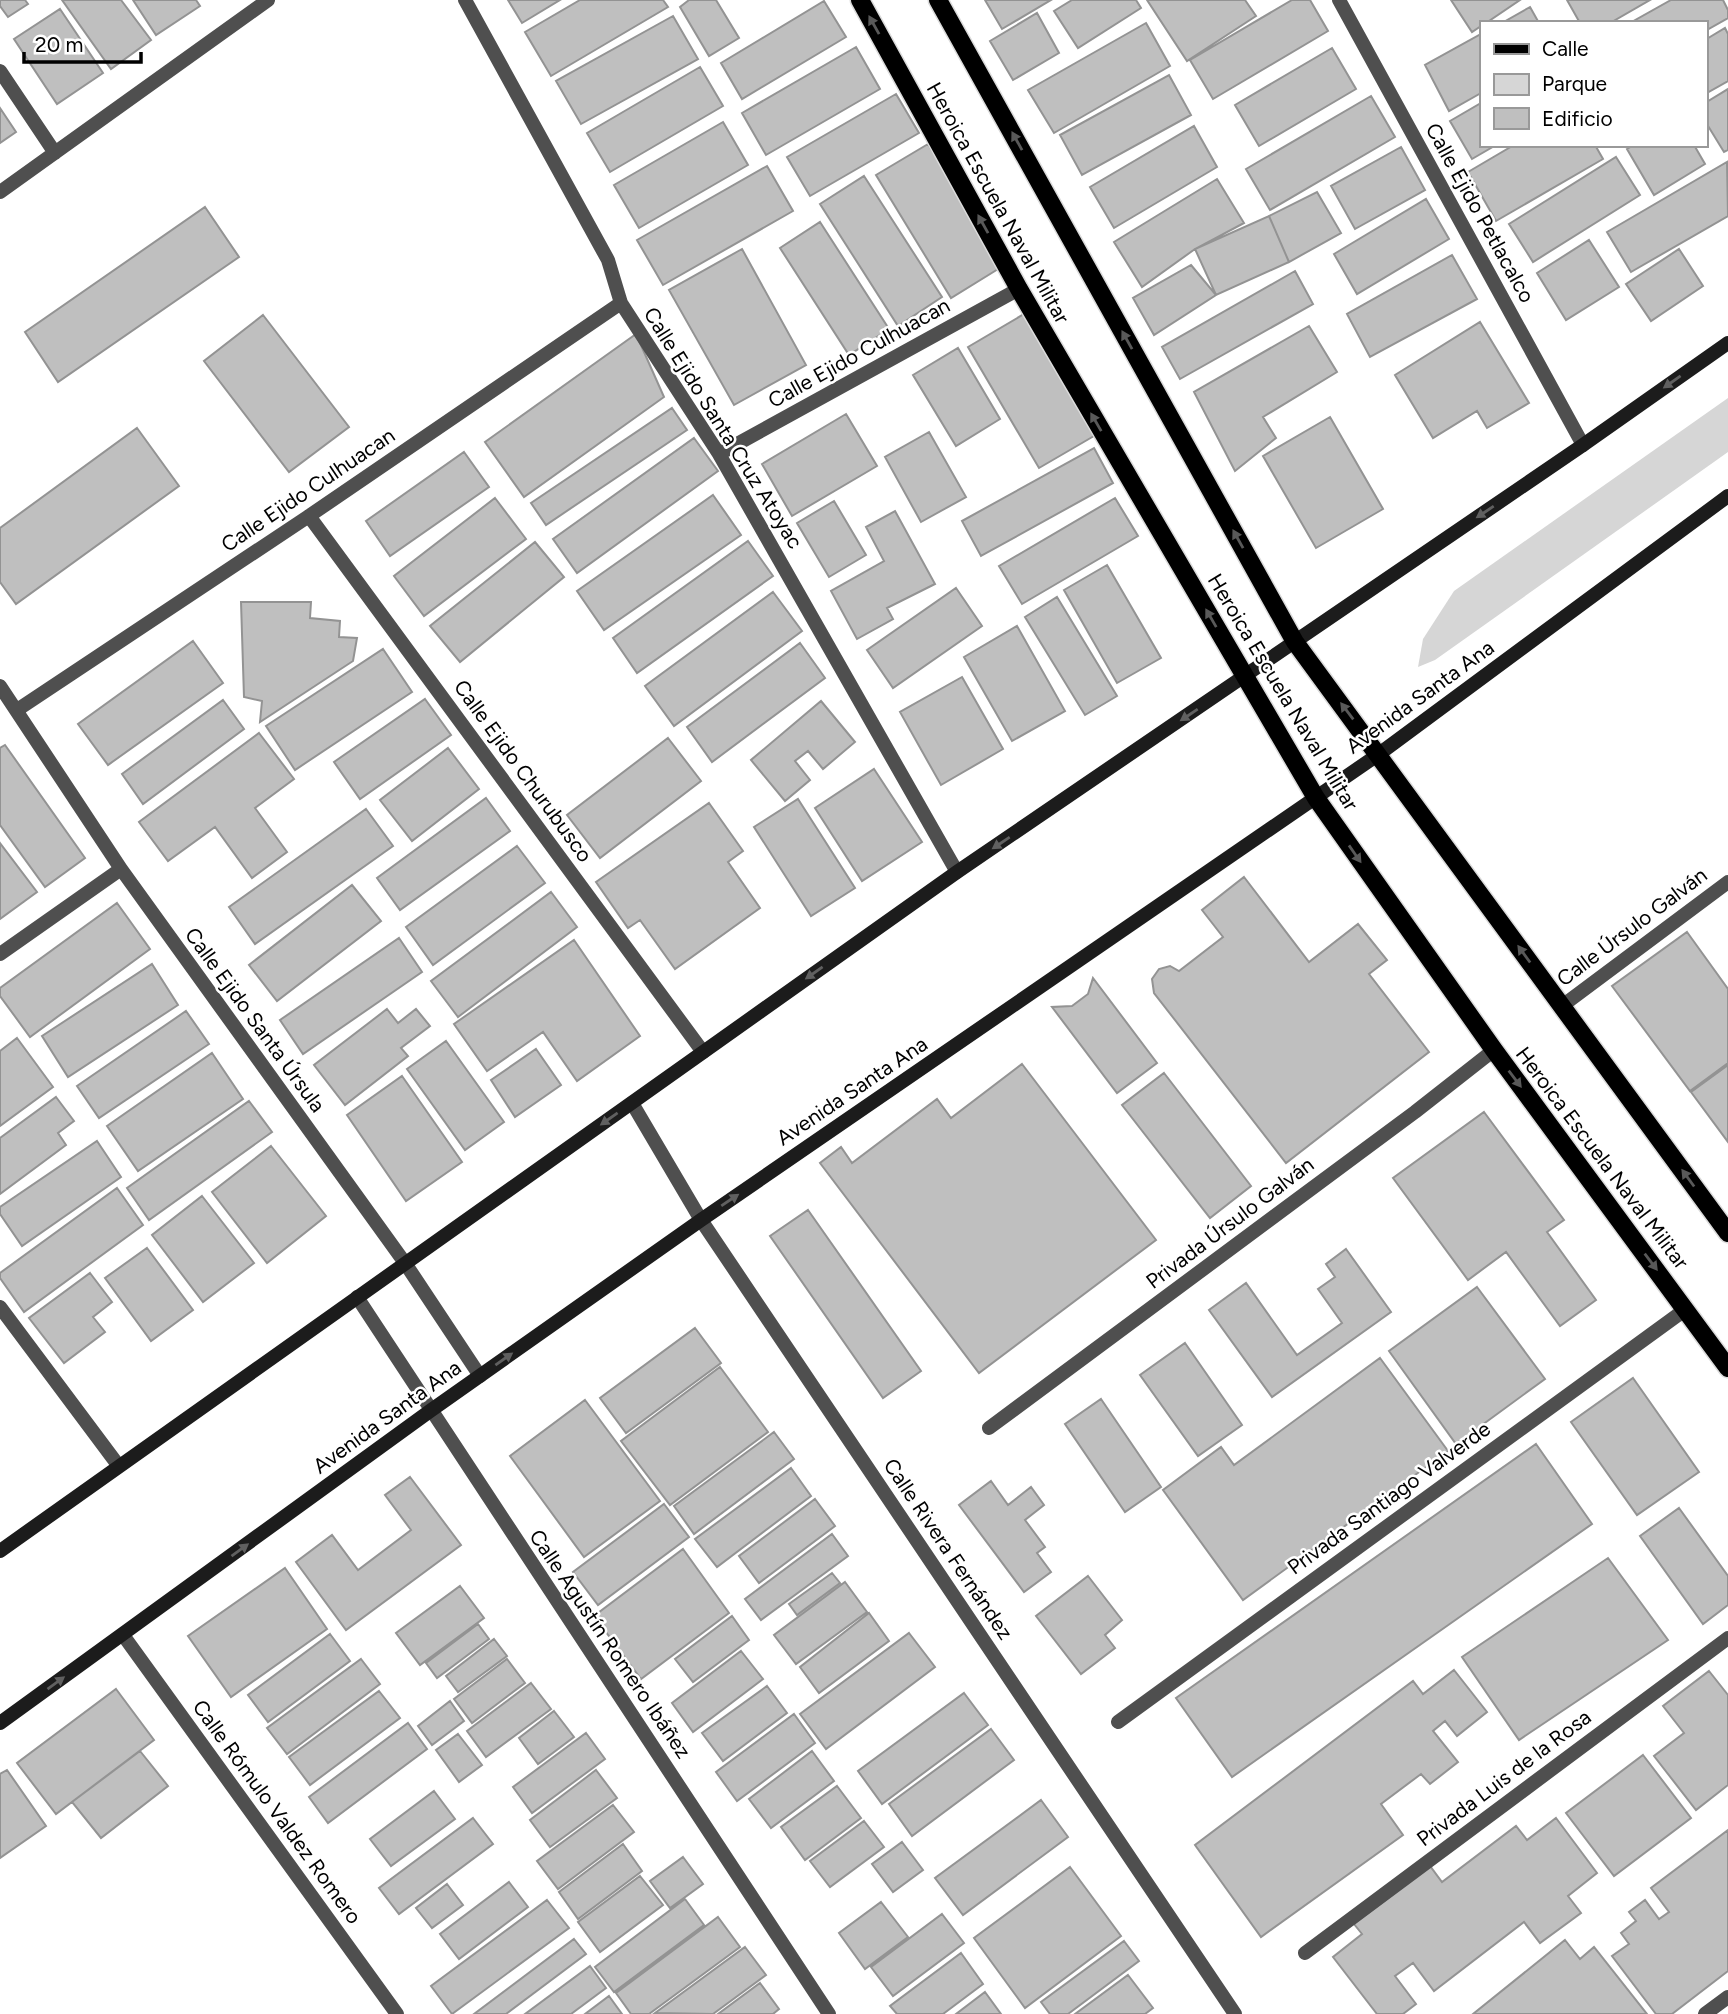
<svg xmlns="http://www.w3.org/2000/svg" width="1728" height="2014" viewBox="0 0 1728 2014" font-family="Figtree,sans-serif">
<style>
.green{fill:#d6d6d6}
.building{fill:#bfbfbf;stroke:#939393;stroke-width:2}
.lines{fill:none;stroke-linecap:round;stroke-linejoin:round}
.primary-casing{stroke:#dbdbdb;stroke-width:21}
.minor{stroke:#4f4f4f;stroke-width:14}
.secondary{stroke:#1c1c1c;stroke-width:14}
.primary{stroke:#000;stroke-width:18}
.oneway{fill:#595959}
.oneway2{fill:#606060}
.labels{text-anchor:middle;stroke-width:5;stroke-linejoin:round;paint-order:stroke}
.street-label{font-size:21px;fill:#000;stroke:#fff}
</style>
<rect width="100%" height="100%" fill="#fff"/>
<path class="green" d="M1728,398v54l-293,208 -17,7 5,-28 31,-48z"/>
<path class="building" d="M0,0h25l3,4 -20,13 -8,-11z
M62,0h59l30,40 -40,29z
M133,0h63l4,6 -44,29z
M508,0h52l-38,23z
M580,0h83l5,7 -117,69 -26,-44z
M689,0h27l23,38 -30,18 -29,-49z
M985,0h66l-49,29z
M1072,0h64l5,8 -63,40 -24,-37z
M1147,0h98l11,16 -69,45z
M1292,0h18l18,31 -115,68 -23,-39z
M1451,0h69l-34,23h-5v3l-9,6z
M1567,0h83l-40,23h-30z
M1671,0h52l5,10v8l-23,13v-8h-75z
M824,1l22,36 -104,62 -21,-36z
M1530,7l9,16h-37z
M60,9l43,64 -46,31 -43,-65z
M1037,13l22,40 -46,27 -23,-39z
M673,16l25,43 -117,65 -25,-43z
M1146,23l24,43 -116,67 -26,-43z
M1725,28l3,6v47l-23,13v-54z
M1481,34v59l-32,18 -24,-46z
M856,47l24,42 -114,66 -24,-42z
M1332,48l24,41 -97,57 -24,-41z
M700,67l23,39 -113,66 -23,-39z
M1169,75l22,40 -109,60 -22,-40z
M1728,89v61l-4,2 -19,-31v-18z
M896,94l23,39 -109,63 -23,-39z
M1371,96l24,41 -125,73 -24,-41z
M1481,103v42h15l-24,14 -22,-38z
M0,108l16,24 -16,11z
M723,122l25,43 -109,63 -25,-43z
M1194,126l23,41 -103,61 -24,-41z
M928,144l75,122 -52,32 -75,-123z
M1514,145h81l8,14 -107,62 -28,-49z
M1634,145h60l11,19 -51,31 -27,-46z
M1401,147l24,43 -70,39 -24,-43z
M1616,157l24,38 -107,67 -24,-38z
M1727,162l1,54 -97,56 -24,-40z
M767,166l26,45 -130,74 -26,-45z
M864,176l78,121 -44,29 -78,-122z
M1217,179l27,44 -49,26 -53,38 -28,-45z
M1317,192l24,41 -52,29 -20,-46z
M1426,199l23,40 -92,55 -23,-40z
M205,207l34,50 -181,125 -33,-50z
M1269,216l20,46 -73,33 -21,-46z
M820,222l69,107 -40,26 -69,-107z
M1589,240l30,47 -53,33 -29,-47z
M742,249l64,116 -72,40 -65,-115z
M1679,249l24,37 -52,35 -25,-37z
M1452,255l25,44 -107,58 -23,-43z
M1191,265l25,30 -62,40 -21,-37z
M1295,271l18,33 -133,75 -18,-32z
M1024,314l70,122 -55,32 -71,-121z
M263,315l86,112 -60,45 -85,-111z
M1480,322l49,81 -42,25 -10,-17 -44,27 -38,-63z
M1309,326l28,46 -74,45 13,21 -41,33 -41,-79z
M636,334l28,63 -140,100 -39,-55z
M958,348l42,71 -44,27 -43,-71z
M672,408l15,22 -141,95 -15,-22z
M846,414l31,52 -85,50 -30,-52z
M1330,417l53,92 -67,39 -53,-92z
M137,428l42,58 -163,118 -16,-22v-54z
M929,432l37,65 -45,25 -36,-65z
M694,438l24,33 -141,102 -24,-34z
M1094,448l19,35 -132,73 -19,-35z
M464,452l25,35 -99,69 -24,-35z
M713,495l28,40 -137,95 -27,-39z
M495,498l31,41 -102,77 -30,-40z
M1115,498l23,38 -116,68 -23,-38z
M834,501l32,54 -37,22 -32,-54z
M895,511l40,73 -48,24 6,11 -36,20 -26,-48 53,-30 -18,-34z
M748,541l25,35 -136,97 -24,-35z
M535,542l29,35 -104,85 -30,-36z
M1107,565l54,93 -44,25 -53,-93z
M956,588l26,38 -89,62 -26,-38z
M773,592l29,39 -128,95 -29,-40z
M1057,597l60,99 -32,19 -60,-98z
M241,602h70l-1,16 30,3 -1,16 18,1 -4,23 -93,61 2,-21 -18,-4z
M1017,626l48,85 -53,30 -48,-84z
M193,641l30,42 -115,82 -30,-41z
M800,643l25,35 -113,84 -25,-35z
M383,649l29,43 -117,78 -29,-44z
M962,677l41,72 -62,36 -41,-73z
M425,699l26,36 -91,64 -26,-37z
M223,700l21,29 -101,75 -21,-30z
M821,701l34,41 -32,27 -15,-18 -13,10 15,19 -25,21 -34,-41z
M259,733l35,46 -39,29 32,44 -35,26 -37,-51 -47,34 -29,-39z
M668,738l33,43 -101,77 -33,-43z
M5,745l80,113 -40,29 -45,-62v-77z
M448,748l31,41 -67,52 -32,-41z
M874,769l48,73 -60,39 -47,-73z
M486,798l24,33 -110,79 -23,-32z
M798,799l57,89 -44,28 -57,-89z
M709,803l34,48 -15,11 32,46 -85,61 -35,-49 -12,8 -32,-46z
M366,809l27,37 -138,98 -26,-37z
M0,843l37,49 -37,27z
M517,846l28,37 -112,82 -27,-38z
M1244,877l65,85 49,-38 29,36 -18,14 60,78 -143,111 -132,-170 -2,-14 7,-10 11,-3 9,5 44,-34 -21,-27z
M352,885l29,36 -104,80 -28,-36z
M551,892l26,35 -119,90 -27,-36z
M117,903l33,46 -120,88 -30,-41v-8z
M1687,932l41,57v74l-38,28 -78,-105z
M399,938l23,34 -119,82 -23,-34z
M574,940l66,96 -63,45 -34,-49 -56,39 -33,-47z
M152,964l26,41 -110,72 -26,-41z
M1093,978l64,85 -40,30 -65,-86 20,-1 16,-12z
M387,1009l11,14 18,-14 14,17 -29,22 7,8 -63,49 -31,-40z
M186,1011l23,33 -110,74 -22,-32z
M17,1038l36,49 -53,39v-75z
M446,1041l58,81 -39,28 -58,-81z
M536,1049l25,36 -46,32 -24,-37z
M212,1053l31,46 -105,72 -31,-45z
M1022,1064l134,176 -177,133 -159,-210 21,-16 11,16 85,-64 14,19z
M1728,1065v77l-37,-50z
M1164,1073l87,113 -41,32 -88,-113z
M402,1076l60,86 -56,39 -59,-86z
M56,1097l18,24 -16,12 8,12 -66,49v-56z
M249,1101l23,31 -123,88 -22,-32z
M1484,1112l80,108 -17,12 49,68 -36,26 -54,-74 -38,28 -75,-102z
M97,1141l24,36 -99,69 -22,-32v-7z
M271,1146l55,70 -59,47 -55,-71z
M117,1188l26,37 -119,87 -24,-34v-5z
M202,1196l52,67 -51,39 -51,-67z
M808,1210l113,161 -38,27 -113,-162z
M147,1248l46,62 -42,31 -46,-63z
M1346,1249l45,63 -119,85 -63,-87 37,-27 51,72 45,-32 -24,-34 17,-12 -9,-13z
M90,1273l22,29 -19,15 12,15 -41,31 -35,-45z
M1477,1287l68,92 -89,65 -67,-93z
M695,1328l26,35 -95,70 -26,-35z
M1185,1343l57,82 -44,31 -58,-81z
M1380,1358l68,93 -205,149 -80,-110 58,-43 13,18z
M720,1367l48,65 -98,73 -49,-64z
M1633,1378l66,94 -62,43 -66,-93z
M1101,1399l60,88 -36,25 -60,-88z
M585,1400l75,101 -76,56 -74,-101z
M774,1432l20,27 -100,75 -20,-28z
M1536,1444l56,80 -360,253 -56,-79z
M791,1468l20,28 -94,71 -22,-28z
M410,1477l51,68 -115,85 -50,-68 36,-27 26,35 53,-40 -26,-35z
M991,1481l17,24 23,-18 13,18 -19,15 20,27 -8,6 14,19 -27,20 -65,-87z
M815,1499l20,27 -76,57 -20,-27z
M664,1504l25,33 -91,68 -25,-33z
M1679,1508l49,68v29l-25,19 -63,-88z
M832,1534l16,22 -87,64 -16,-21z
M683,1549l46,64 -88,66 -47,-63z
M1608,1558l60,82 -149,100 -57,-83z
M285,1568l42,61 -96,68 -43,-61z
M832,1573l8,10 -43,32 -8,-11z
M1088,1576l34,44 -17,15 10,13 -34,26 -45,-58z
M845,1582l22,30 -71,52 -22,-29z
M460,1586l24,32 -64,47 -24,-32z
M869,1613l20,28 -70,52 -19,-26z
M732,1616l17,24 -56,42 -18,-23z
M478,1624l11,15 -52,39 -11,-15z
M909,1633l26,34 -109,82 -26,-35z
M330,1634l20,27 -82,61 -20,-27z
M494,1639l13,17 -49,36 -12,-16z
M741,1651l22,28 -70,53 -21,-29z
M361,1659l19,25 -93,70 -20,-26z
M507,1659l18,24 -53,40 -18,-24z
M1454,1670l33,42 -30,24 -12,-15 -12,10 25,31 -28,22 -9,-10 -40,30 22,31 -142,102 -66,-92 218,-164 10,13z
M1709,1671l19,24v90l-32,25 -42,-54 30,-23 -21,-27z
M531,1683l20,26 -65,48 -19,-26z
M767,1686l20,27 -64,48 -21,-28z
M116,1689l38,51 -98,74 -39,-51z
M379,1691l21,27 -90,67 -21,-28z
M964,1693l24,32 -106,79 -24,-33z
M450,1701l14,20 -32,24 -14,-19z
M554,1711l20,26 -36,27 -19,-26z
M794,1714l21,29 -78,58 -21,-29z
M408,1723l19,26 -99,74 -19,-26z
M991,1729l23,31 -102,76 -23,-32z
M586,1733l19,26 -73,54 -19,-26z
M458,1734l24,31 -23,17 -23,-32z
M140,1751l28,35 -67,52 -29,-36z
M812,1751l22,30 -63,47 -22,-29z
M1643,1755l48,63 -77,58 -48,-63z
M7,1770l39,56 -46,32v-84z
M596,1770l21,28 -67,49 -20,-27z
M837,1786l24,32 -56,42 -24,-33z
M434,1791l21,28 -64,47 -21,-27z
M1041,1800l27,37 -105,78 -28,-37z
M613,1805l21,27 -76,57 -21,-28z
M473,1818l20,26 -94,70 -20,-26z
M1556,1818l41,55 -29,23 13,17 -41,30 -16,-21 -90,69 -21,-28 -18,13 21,28 -13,10h-26l-44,-57 29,-23 -8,-10 76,-58 12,16 74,-56 11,14z
M864,1821l20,26 -54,40 -20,-26z
M1728,1830v141l-56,43h-16l-44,-58 17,-12 -8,-11 15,-12 -7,-9 16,-12 14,19 10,-7 -18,-24z
M902,1842l21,28 -30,22 -21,-28z
M623,1844l19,27 -64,48 -19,-27z
M683,1857l20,27 -33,24 -20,-27z
M1070,1867l51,69 -96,72 -51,-70z
M640,1876l23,29 -63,47 -22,-30z
M509,1882l19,25 -69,52 -19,-25z
M447,1884l16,21 -31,23 -16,-20z
M685,1899l19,26 -90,67 -19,-25z
M547,1900l22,28 -117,86 -21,-28z
M881,1902l27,35 -43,32 -26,-36z
M942,1914l22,29 -71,53 -22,-29z
M718,1917l22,30 -91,67h-18l-15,-21z
M574,1939l12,15 -80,60h-32z
M1565,1940l15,19 14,-12 53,67h-174z
M1124,1941l15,20 -71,53h-18l-9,-12z
M745,1947l21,28 -53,39 -58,-1z
M961,1953l22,31 -40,30h-46l-7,-8z
M590,1966l16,22 -35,26h-46z
M1128,1975l25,33 -8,6h-70z
M760,1983l19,26 -6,5h-55z
M985,1992l16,22h-45z
M609,1996l13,18h-37z"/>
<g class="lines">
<g class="primary-casing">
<path id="primary" d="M860,0l159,289 297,509 178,252 234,318
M938,0l357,642 433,591"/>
</g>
<path class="minor" d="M465,0l143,260 13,43 98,151 238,418
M1339,0l244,445
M0,71l55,82
M0,192l268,-192
M719,454l300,-165
M309,516l394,536
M0,686l121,183 284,394 75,113
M17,710l292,-194 312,-213
M0,954l121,-85
M1562,1006l166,-124
M632,1103l69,117 534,794
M357,1297l472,717
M0,1307l118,158
M989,1428l426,-316 79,-62
M123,1635l274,379
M1118,1722l568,-413
M1305,1953l423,-315
M1705,2014l23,-17"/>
<path class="secondary" d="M0,1551l957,-679 626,-427 145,-102
M0,1723l430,-312 271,-191 678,-466 349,-258"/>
<use href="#primary" class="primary"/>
</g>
<defs><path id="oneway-solid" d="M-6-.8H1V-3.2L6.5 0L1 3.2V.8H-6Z" transform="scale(1.75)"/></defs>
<g class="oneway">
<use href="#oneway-solid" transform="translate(874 25) rotate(-119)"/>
<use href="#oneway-solid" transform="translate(1017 141) rotate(-119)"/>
<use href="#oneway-solid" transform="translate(983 224) rotate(-119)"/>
<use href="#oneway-solid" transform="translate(1127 340) rotate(-119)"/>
<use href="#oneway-solid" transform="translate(1096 422) rotate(-120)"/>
<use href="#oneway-solid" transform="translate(1238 539) rotate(-119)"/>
<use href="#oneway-solid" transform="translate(1211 618) rotate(-120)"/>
<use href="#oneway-solid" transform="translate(1347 711) rotate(-127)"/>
<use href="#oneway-solid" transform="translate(1355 854) rotate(55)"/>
<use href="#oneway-solid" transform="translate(1524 954) rotate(-126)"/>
<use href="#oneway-solid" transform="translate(1515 1079) rotate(53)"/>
<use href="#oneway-solid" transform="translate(1688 1178) rotate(-126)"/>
<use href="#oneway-solid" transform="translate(1651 1262) rotate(53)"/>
</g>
<g class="oneway2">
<use href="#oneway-solid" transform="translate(1672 382) rotate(145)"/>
<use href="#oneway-solid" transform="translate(1485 512) rotate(146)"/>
<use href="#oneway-solid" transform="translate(1189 715) rotate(146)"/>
<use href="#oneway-solid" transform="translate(1001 843) rotate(146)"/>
<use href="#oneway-solid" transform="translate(814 973) rotate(145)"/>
<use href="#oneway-solid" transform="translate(609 1119) rotate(145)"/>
<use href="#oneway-solid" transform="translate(730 1200) rotate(-34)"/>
<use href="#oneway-solid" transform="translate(504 1359) rotate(-35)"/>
<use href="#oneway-solid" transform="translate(240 1550) rotate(-36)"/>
<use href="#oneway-solid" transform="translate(56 1683) rotate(-36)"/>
</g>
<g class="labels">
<g class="street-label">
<text transform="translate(998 203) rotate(61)" y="7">Heroica Escuela Naval Militar</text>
<text transform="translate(1480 213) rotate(61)" y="7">Calle Ejido Petlacalco</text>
<text transform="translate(859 353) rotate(-29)" y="7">Calle Ejido Culhuacan</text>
<text transform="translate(723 428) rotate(58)" y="7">Calle Ejido Santa Cruz Atoyac</text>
<text transform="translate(308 490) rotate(-34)" y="7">Calle Ejido Culhuacan</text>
<text transform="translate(1283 692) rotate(59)" y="7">Heroica Escuela Naval Militar</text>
<text transform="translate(1420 697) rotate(-36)" y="7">Avenida Santa Ana</text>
<text transform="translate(523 771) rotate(54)" y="7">Calle Ejido Churubusco</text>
<text transform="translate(1632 927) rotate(-37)" y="7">Calle Úrsulo Galván</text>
<text transform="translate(255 1020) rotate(54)" y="7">Calle Ejido Santa Úrsula</text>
<text transform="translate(852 1091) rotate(-34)" y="7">Avenida Santa Ana</text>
<text transform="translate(1602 1158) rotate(53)" y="7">Heroica Escuela Naval Militar</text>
<text transform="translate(1230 1223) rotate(-37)" y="7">Privada Úrsulo Galván</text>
<text transform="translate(387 1417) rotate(-36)" y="7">Avenida Santa Ana</text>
<text transform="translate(1389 1498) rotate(-36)" y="7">Privada Santiago Valverde</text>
<text transform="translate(948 1549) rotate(56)" y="7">Calle Rivera Fernández</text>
<text transform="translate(610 1644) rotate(56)" y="7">Calle Agustín Romero Ibáñez</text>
<text transform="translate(1504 1778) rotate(-37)" y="7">Privada Luis de la Rosa</text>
<text transform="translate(277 1812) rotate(54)" y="7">Calle Rómulo Valdez Romero</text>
</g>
</g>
<rect x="1480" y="21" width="228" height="126" fill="#ffffff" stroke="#999999" stroke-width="2"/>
<rect x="1494" y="44" width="35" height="10" fill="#000000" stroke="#999999" stroke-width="2"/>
<text x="1542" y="56" font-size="21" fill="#000000">Calle</text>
<rect x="1494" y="74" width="35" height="21" fill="#d6d6d6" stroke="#999999" stroke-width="2"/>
<text x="1542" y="91" font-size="21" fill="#000000">Parque</text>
<rect x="1494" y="108" width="35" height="21" fill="#bfbfbf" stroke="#999999" stroke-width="2"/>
<text x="1542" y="126" font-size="21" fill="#000000">Edificio</text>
<path d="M24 52v10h117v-10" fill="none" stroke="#000000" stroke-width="3.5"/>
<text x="35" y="52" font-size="21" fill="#000000" stroke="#ffffff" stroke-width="5" paint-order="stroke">20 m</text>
</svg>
